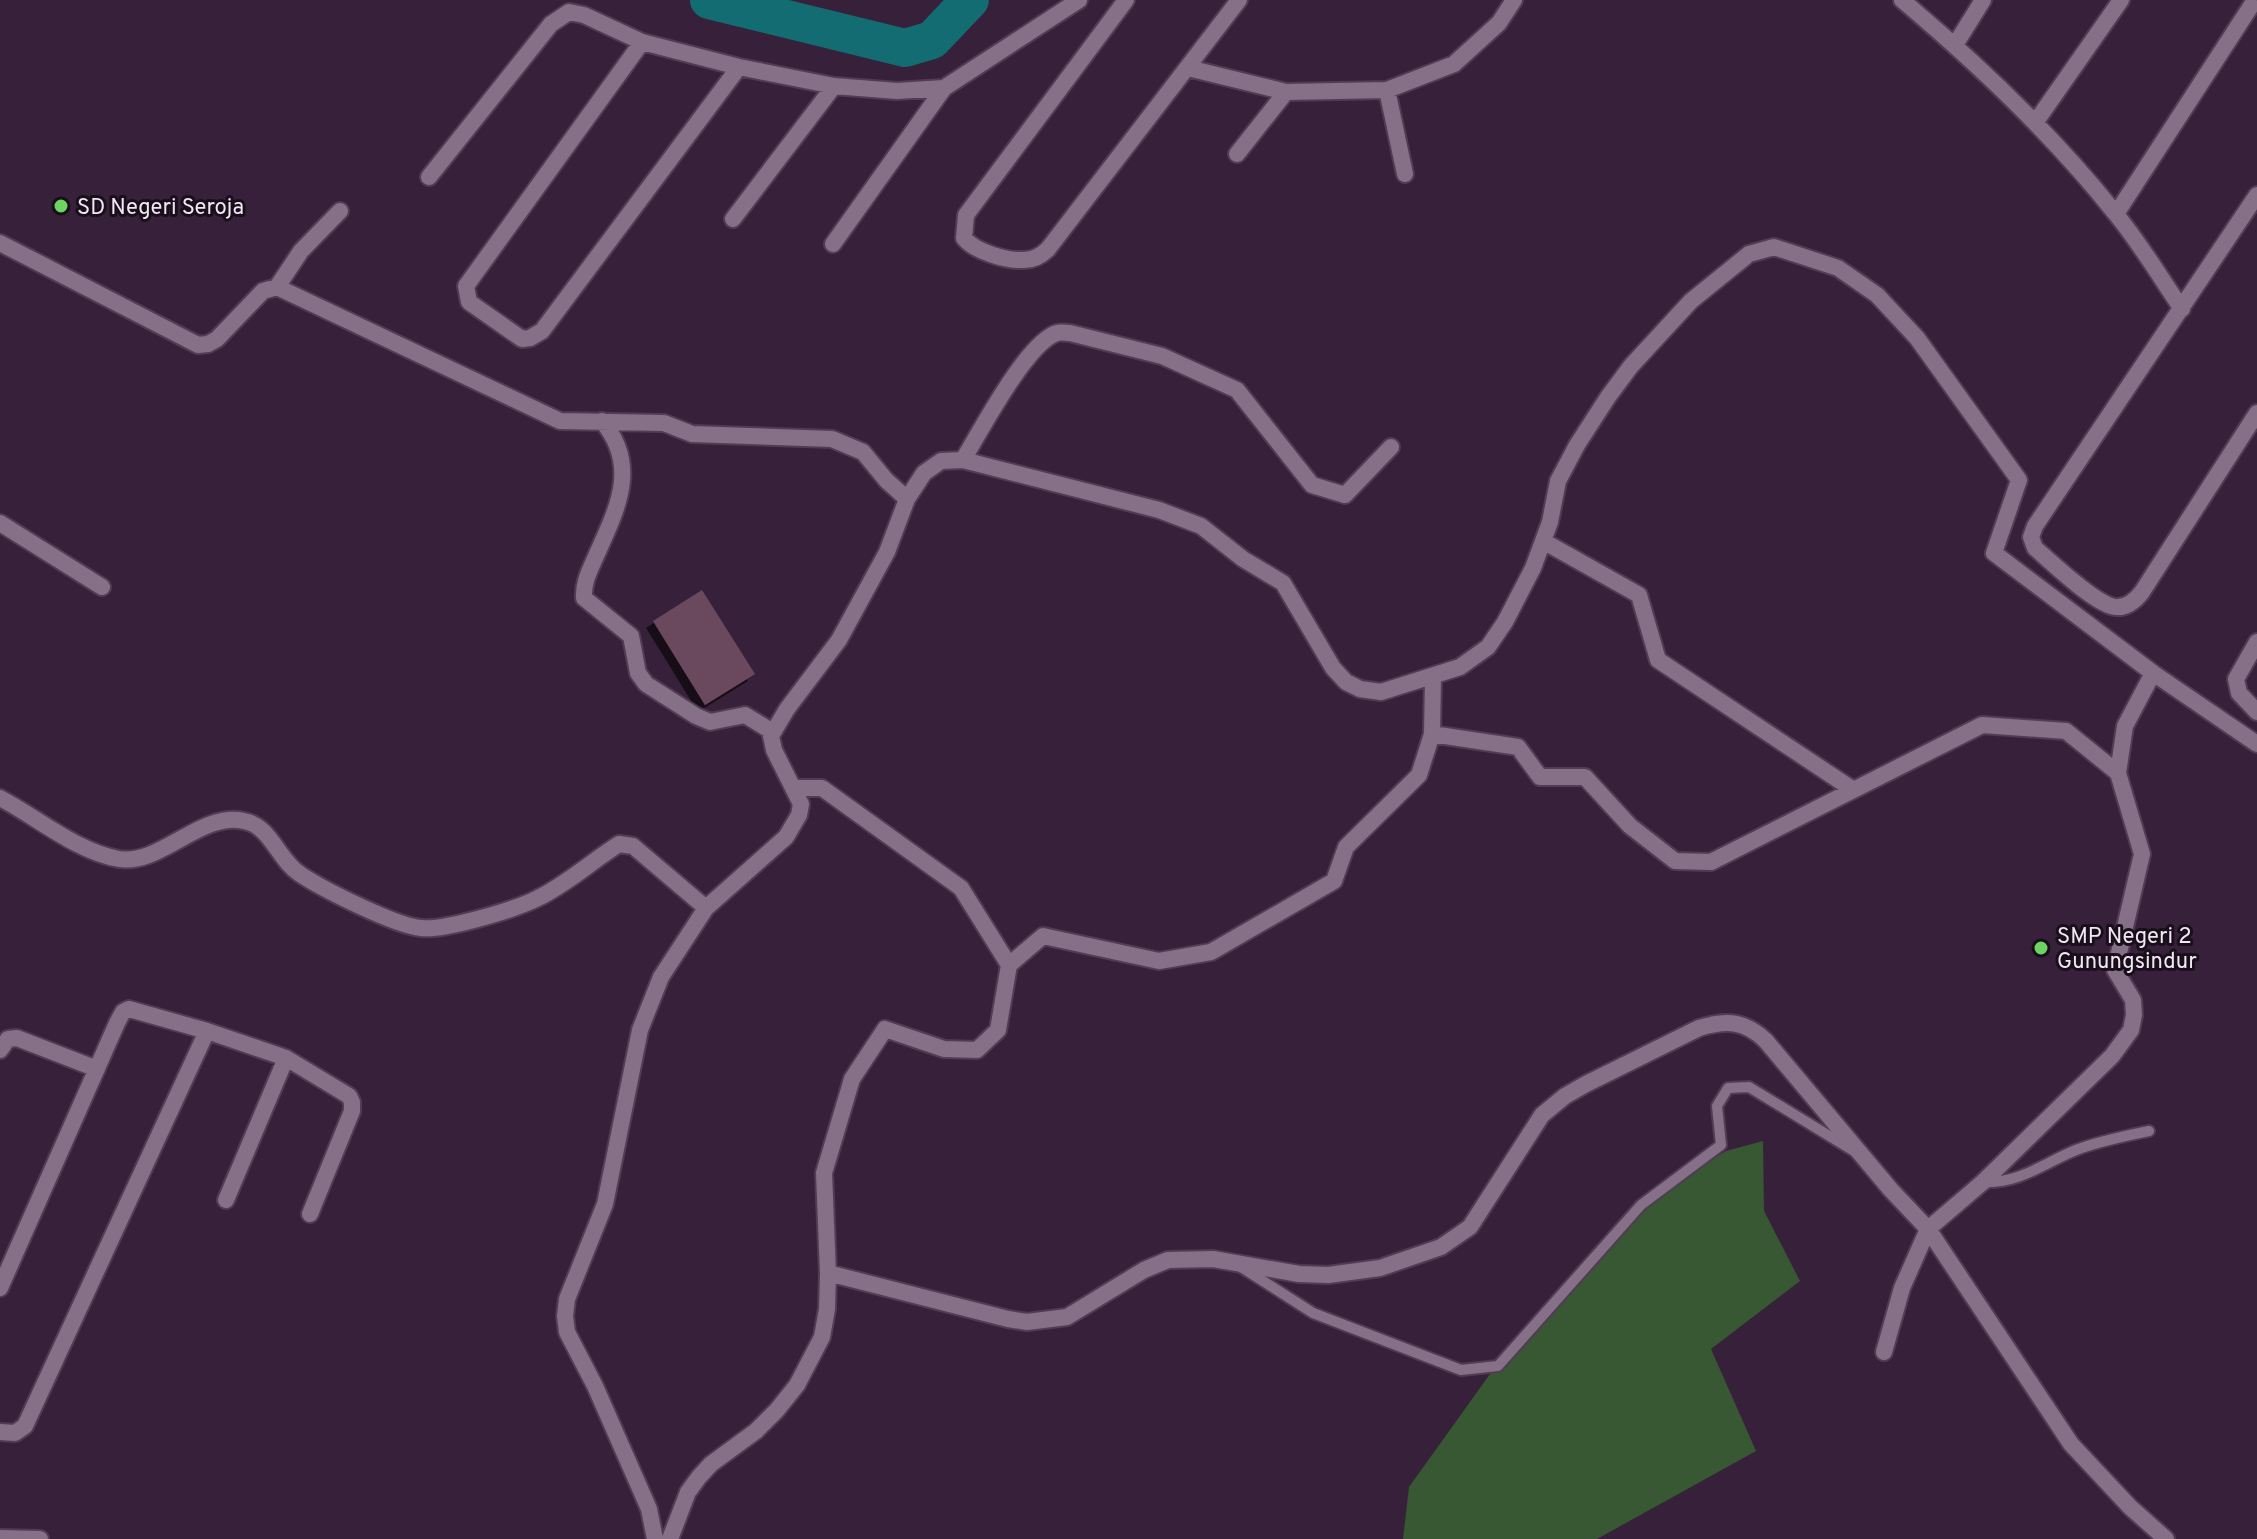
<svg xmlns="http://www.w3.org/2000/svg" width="2257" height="1539" viewBox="0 0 2257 1539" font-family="Overpass,sans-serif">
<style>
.green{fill:#375832}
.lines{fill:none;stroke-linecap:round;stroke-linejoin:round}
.river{stroke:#126c72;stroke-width:38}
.building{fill:#6a495e;filter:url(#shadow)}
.service-casing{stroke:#513c54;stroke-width:14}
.minor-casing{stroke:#513c54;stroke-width:20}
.service{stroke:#857088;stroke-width:10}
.minor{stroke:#857088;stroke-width:16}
.poi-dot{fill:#6dd361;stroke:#190f1a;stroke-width:3}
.labels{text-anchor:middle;stroke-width:6;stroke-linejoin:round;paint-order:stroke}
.poi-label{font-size:22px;fill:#f3e5f6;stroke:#190f1a;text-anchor:start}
</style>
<defs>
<filter id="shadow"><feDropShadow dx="-7" dy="7" stdDeviation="0" flood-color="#0009"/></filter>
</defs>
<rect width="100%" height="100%" fill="#37213a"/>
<path class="green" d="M1763,1141l1,70 36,70 -89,68 45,102 -159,88h-194l6,-52 81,-113 111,-115 58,-70 67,-38z"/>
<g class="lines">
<path class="river" d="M709,0l196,48 27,-8 38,-40"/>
</g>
<path class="building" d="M702,590l53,84 -50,31 -52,-84z"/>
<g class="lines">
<g class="service-casing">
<path id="service" d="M1983,1182c36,2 61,-19 93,-32 23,-9 49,-14 73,-19
M1241,1267l72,46 148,57 37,-4 143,-161 80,-60 -4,-39 11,-18 21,-1 105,64"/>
</g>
<g class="minor-casing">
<path id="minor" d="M1126,0l-160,215 -2,23c11,14 43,23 60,22 9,0 18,-5 24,-11l191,-249
M1902,0c77,65 151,135 213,213 25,30 45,64 67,96
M642,42l-176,244 3,16 53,37 8,-1 12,-7 197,-264
M1955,45l28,-45
M1188,68l98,24 101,-2 67,-26 45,-41 15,-23
M1387,90l18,84
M2035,123l86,-123
M1237,154l49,-62
M429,177l122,-153 18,-12 15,3 58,27 97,25 95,19 63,5 47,-3 135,-88
M2257,195l-222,331 -4,11 4,11c16,14 62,58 81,59 11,1 19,-6 26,-15l115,-179
M2116,214l135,-208
M733,219l101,-133
M0,243l198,102 10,-1 9,-5 46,-48 14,-4 283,134 104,2 28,11 140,5 31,13 23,28 21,19
M833,244l111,-156
M277,287l24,-36 39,-40
M602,421c38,45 15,88 -6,135 -6,14 -13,26 -12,42l47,38 7,37 8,11 50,32 14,6 35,-7 28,17
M963,460c17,-28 64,-118 94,-127 4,-1 9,0 13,0l92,23 75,34 75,95 33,10 46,-48
M0,523l102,64
M1543,541l96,54 19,65 194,129
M2257,642l-21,37 3,14 18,19
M1432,734l86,13 22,30h45l45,49 45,35 36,1 271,-137 84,6 52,42
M794,788h28l139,100 48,77
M0,798c38,20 76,53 119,61 41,7 82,-48 125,-38 27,5 34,39 56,53 22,15 96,52 121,54 23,3 96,-19 117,-30 29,-14 54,-37 81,-54l14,2 73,62
M0,1050l8,-11 9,-1 80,31
M226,1200l60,-142
M828,1273l180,46 19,3 40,-5 77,-47 24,-10 45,-1 86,15 29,1 52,-7 61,-21 29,-20 72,-112 23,-19 21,-12 113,-56c27,-8 46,-8 67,13l125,149 37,39 143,215 59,63 36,32
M0,1288l117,-265 6,-11 6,-3 78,22 79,27 63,38 3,6v9l-42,103
M1884,1352l18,-64 26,-59 55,-47 129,-126 19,-26 3,-15 -1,-15 -18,-30 27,-116 -24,-81 7,-47 28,-53
M0,1432l15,1 10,-7 182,-395
M0,1538l40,1
M655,1539l-6,-30 -54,-123 -28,-54 -2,-16 2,-17 38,-95 35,-174 21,-53 45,-69 80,-71 13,-22 2,-11 -27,-54 -3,-14 16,-27 52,-69 48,-88 20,-53 17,-26 17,-12 22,-1 196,50 42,16 42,33 40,24 50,85 13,14 14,7 21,3 79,-25 28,-20 17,-25 28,-54 17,-46 8,-41 19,-36 31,-48 23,-31 60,-65 58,-47 25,-7 64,21 39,27 40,43 102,142 -25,73 159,120 104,71
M670,1539l18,-47 11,-15 12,-13 45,-33 21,-21 20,-25 25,-48 5,-28 1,-36 -4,-100 28,-94 33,-50 59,20 33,1 21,-20 11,-65 34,-29 116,25 52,-9 123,-71 12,-34 73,-72 13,-41 1,-56"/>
</g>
<use href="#service" class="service"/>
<use href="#minor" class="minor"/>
</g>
<g class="poi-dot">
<circle cx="61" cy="206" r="8"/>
<circle cx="2041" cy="948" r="8"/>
</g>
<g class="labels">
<g class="poi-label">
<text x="77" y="214">SD Negeri Seroja</text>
<text x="2057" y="943">SMP Negeri 2<tspan x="2057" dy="25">Gunungsindur</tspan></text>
</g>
</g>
</svg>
